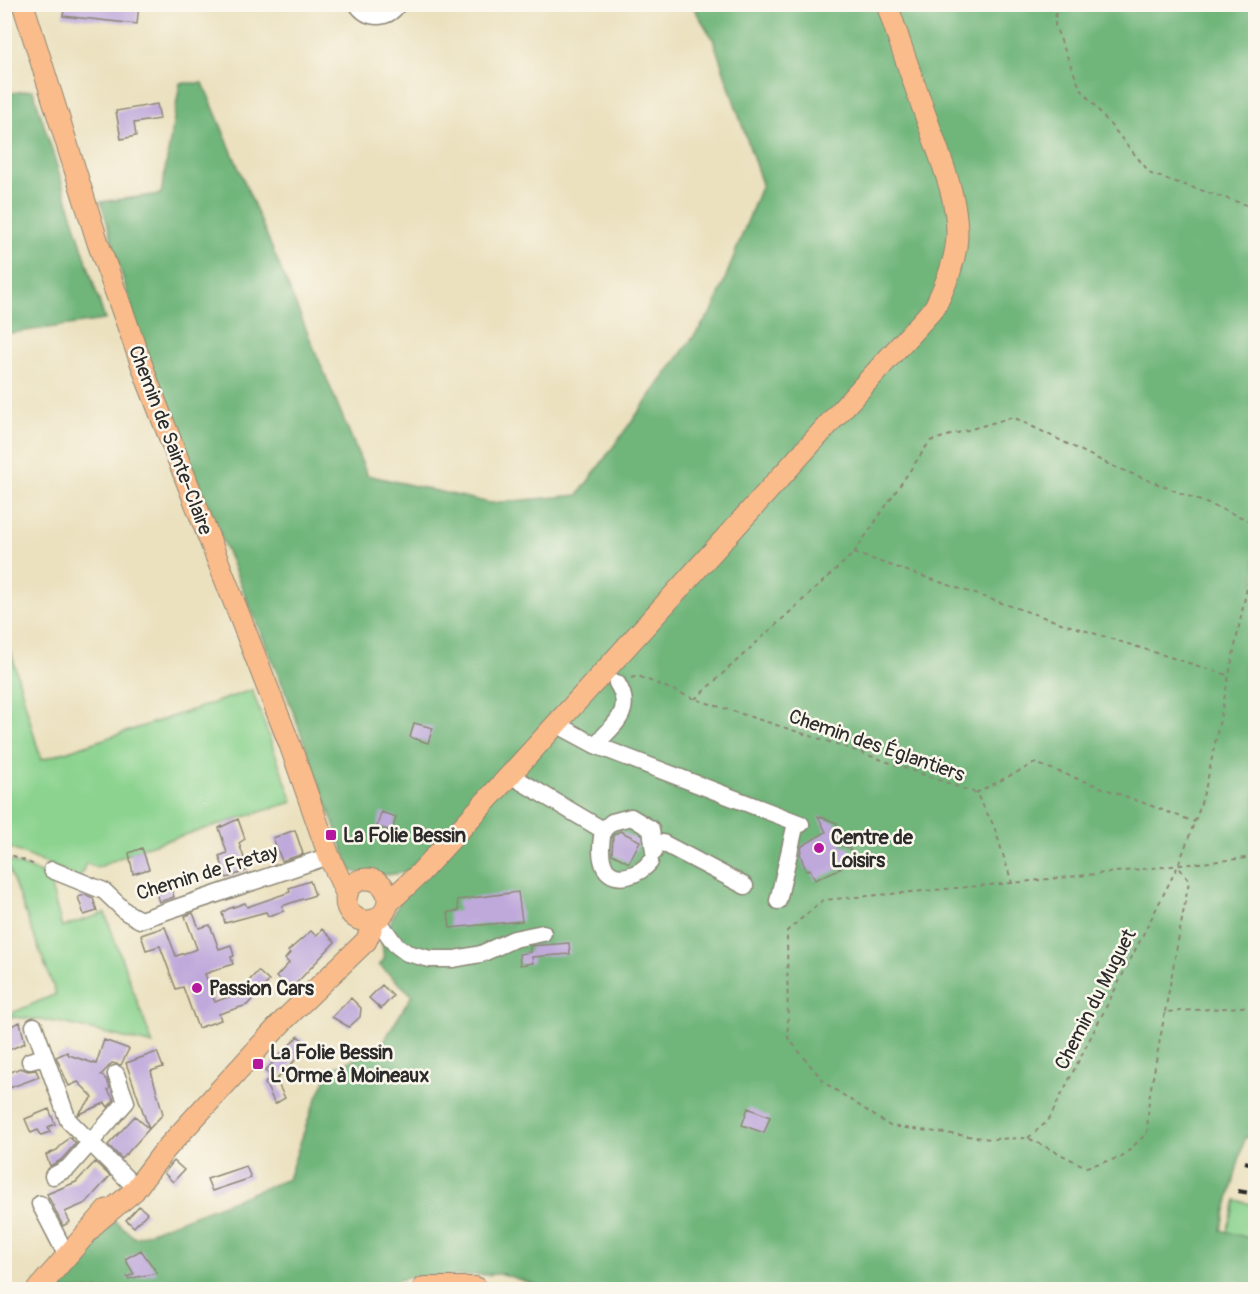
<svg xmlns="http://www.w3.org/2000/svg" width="1260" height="1294" viewBox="0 0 1260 1294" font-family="Pangolin,sans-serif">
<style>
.green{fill:#8bd38f;stroke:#5b7f5d;stroke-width:1.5}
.forest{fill:#70b57a;stroke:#4e7052;stroke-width:1.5}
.building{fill:#bfa9db}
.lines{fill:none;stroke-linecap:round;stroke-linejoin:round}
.minor-casing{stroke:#8b8675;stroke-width:19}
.major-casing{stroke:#8b8675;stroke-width:23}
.highway-casing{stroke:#8b8675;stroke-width:28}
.path{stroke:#8b8675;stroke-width:2;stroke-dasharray:4.5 4.5;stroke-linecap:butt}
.minor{stroke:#fff;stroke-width:16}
.major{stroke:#fabc8b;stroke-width:21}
.highway{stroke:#fabc8b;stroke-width:26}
.rail{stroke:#2b2b2b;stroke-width:4;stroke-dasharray:9 4.5;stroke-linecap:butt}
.poi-dot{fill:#b5179e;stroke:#fbf7ec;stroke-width:2}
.labels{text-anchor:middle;stroke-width:5;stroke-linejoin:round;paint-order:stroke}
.street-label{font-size:20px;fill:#2b2b2b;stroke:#fbf7ec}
.poi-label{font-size:20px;font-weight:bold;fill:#2b2b2b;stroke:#fbf7ec;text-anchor:start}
</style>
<rect width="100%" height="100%" fill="#fbf7ec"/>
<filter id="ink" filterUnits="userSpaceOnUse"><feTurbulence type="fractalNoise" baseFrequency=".0167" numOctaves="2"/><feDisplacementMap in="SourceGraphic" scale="12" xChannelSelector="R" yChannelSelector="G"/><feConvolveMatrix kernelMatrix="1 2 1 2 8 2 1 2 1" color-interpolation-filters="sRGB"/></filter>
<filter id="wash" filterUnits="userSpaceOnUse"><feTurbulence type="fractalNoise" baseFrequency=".008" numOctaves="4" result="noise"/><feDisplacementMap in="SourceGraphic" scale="24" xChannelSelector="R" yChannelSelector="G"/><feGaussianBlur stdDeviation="1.35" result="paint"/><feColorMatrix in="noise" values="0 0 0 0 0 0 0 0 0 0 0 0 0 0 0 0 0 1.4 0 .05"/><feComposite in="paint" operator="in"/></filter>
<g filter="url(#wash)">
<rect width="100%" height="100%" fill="#ebe1bf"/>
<path class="green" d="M11,652l30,108 211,-70 41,112 -151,46 -45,20 -11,-5 -6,15 -75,-32 -1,-192z
M5,859l43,17 14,51 43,-14 48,132 -90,-22 -58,-7 51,-22z
M1236,1200l19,5v35l-28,-8z"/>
<path class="forest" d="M692,5h563l1,1134 -11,-2 -24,93 34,10v49l-704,1 -48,-16 -91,3 -53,13h-297l-6,-3 59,-66 20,17 153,-59 23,-68 19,-42 49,-20 33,-54 -33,-30 5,-5 -2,-18 32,-74c-21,10 -41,7 -63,3l-63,-173 -144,-346 -43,-150 60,-8 19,-111h23l164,392 123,28 88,-8 135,-185 49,-126 -49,-145z
M33,90l72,230 -100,14v-240z"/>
<g id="blocks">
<path class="building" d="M65,4h74l-2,20 -74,-8z
M157,104l3,15 -26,4 2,13 -15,3 -5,-28z
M414,723l19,5 -5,15 -18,-6z
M381,812l15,5 -4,14 -15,-4z
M818,816l19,7 -2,6 7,3 2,5 -3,8 8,3 3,5 -11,15 -26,12 -5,-11 -4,2 -6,-17 2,-8 24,-14z
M238,819l7,20 -6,4 9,27 -21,8 -8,-22 8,-3 -8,-25z
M295,830l8,24 -21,7 -9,-23z
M620,831l20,10 -11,22 -17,-9 1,-19z
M142,848l7,21 -16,5 -4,-21z
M169,881l5,16 -15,5 -5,-15z
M310,881l5,14 -33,11 2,5 -16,5 -2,-4 -41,11 -3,-10 6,-4 17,-6 2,4 43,-15 -1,-4z
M518,892l4,29 -72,7 -2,-16 11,-1 -2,-11z
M85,895l8,3 4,13 -13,4 -6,-18z
M193,913l6,15 11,-3 9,24 12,-4 3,11 -3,1 2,7 -28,10 10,28 23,-9 20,-22 11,10 -22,24 -28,9 2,6 -23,8 -15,-41 -7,2 -16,-43 -14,4 -5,-15 24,-8 11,29 21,-7 -12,-33z
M322,929l13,13 -45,48 -14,-13 13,-14 -4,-4 5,-6 -2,-2 23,-20 5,5z
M569,943l1,11 -38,3 1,6 -13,2 -1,-11 11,-2v-6z
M382,985l11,11 -12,13 -12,-11z
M351,998l10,10 -1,9 -11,10 -17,-10z
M20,1022l5,21 -21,9v-23z
M298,1036l11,10 -33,34 9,18 -10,6 -10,-21 6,-7 -6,-5z
M104,1040l25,9 -8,16 -9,-2 -11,12 6,5 3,8 -2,2 6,10 -6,7 -3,-4 -28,12 16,-18 -15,-15 -9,4 -13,-29 11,-5 2,3 27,9z
M157,1052l6,15 -12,4 12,43 -14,15 -23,-66z
M20,1068l8,3 8,-1 3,7 -35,13v-15z
M748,1108l22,9 -6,16 -22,-8z
M49,1109l6,15 -7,3 2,5 -9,3 -3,-5 -7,3 -6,-14z
M135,1116l14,13 -27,30 -14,-14z
M69,1137l7,6 -15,17 -11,6 -4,-11 11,-5z
M174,1161l10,9 -11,12 -9,-9z
M95,1162l15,14 -24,27 -21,9 5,10 -7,4 -16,-32 29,-12z
M246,1166l5,12 -39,13 -5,-12z
M139,1206l8,7 -13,14 -8,-7z
M141,1250l16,23 -29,6 -1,-2 7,-3 -9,-15z"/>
</g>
</g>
<g filter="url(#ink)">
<use href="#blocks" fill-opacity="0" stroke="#8b8675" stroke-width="1.5"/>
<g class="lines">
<g class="minor-casing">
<path id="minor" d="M357,4c11,16 30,16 41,0
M556,724l39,21 206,79
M595,745c19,-20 40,-34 22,-62
M510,775l93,55
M655,843h8l82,43
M650,862c-9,12 -35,23 -45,6 -6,-12 -4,-25 -2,-38l9,-8 19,-5 20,12 3,23
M52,870l52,21 22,21 14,8 189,-64
M778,901l18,-78
M377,919l18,25 12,9 23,6h24l27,-5 33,-15 29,-6
M34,1026l34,94 61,61
M30,1061l15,-4
M53,1176l15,-8 58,-66 -10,-28
M40,1204l27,52"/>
</g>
<g class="major-casing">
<path id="major" d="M23,4l75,239 51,142 141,360 39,111 18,39
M346 900a21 21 0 1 1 42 0a21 21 0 1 1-42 0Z
M388,903l31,-29 91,-99 425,-468c11,-23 22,-48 22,-74 0,-35 -15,-70 -26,-102 -15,-42 -30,-84 -44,-127
M98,1221l36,-30 31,-41 118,-129 83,-80 5,-11 -1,-9
M37,1290l70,-80"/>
</g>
<g class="highway-casing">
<path id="highway" d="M425,1290h50"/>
</g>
<path class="path" d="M1056,4l-1,22 25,62 71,86 105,34
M854,553l207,70 166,52
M631,678l7,-2 57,23 147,47 134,47 18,33 18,57 244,-26
M695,699l159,-146 76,-112 83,-24 97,48 146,58
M976,793l59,-30 160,59
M4,852l33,14
M1012,883l-189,17 -36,31 1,107 37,45 65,43 101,13 37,-1 58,29 36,-10 25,-24 2,-34 16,-87 91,-6
M1165,1012l24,-131 -11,-15
M1028,1138l20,-17 130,-255 21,-56 8,-28 49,-238"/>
<use href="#minor" class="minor"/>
<use href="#major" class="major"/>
<use href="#highway" class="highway"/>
<path class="rail" d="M1245,1162l11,3
M1238,1191l18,3"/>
</g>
</g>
<g class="poi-dot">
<rect x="325" y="829" width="12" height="12" rx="3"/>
<circle cx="819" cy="848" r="6"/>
<circle cx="197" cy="988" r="6"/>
<rect x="252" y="1058" width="12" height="12" rx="3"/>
</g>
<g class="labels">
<g class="street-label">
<text transform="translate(171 440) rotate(69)" y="7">Chemin de Sainte-Claire</text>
<text transform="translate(877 745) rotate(19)" y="7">Chemin des Églantiers</text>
<text transform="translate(207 872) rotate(-17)" y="7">Chemin de Fretay</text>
<text transform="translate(1095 999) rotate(-63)" y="7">Chemin du Muguet</text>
</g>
<g class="poi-label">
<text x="343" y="842">La Folie Bessin</text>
<text x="831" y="844">Centre de<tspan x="831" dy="23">Loisirs</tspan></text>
<text x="209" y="995">Passion Cars</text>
<text x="270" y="1059">La Folie Bessin<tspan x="270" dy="23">L'Orme à Moineaux</tspan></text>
</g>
</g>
<rect width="1260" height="1294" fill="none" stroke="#fbf7ec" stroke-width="24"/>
</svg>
